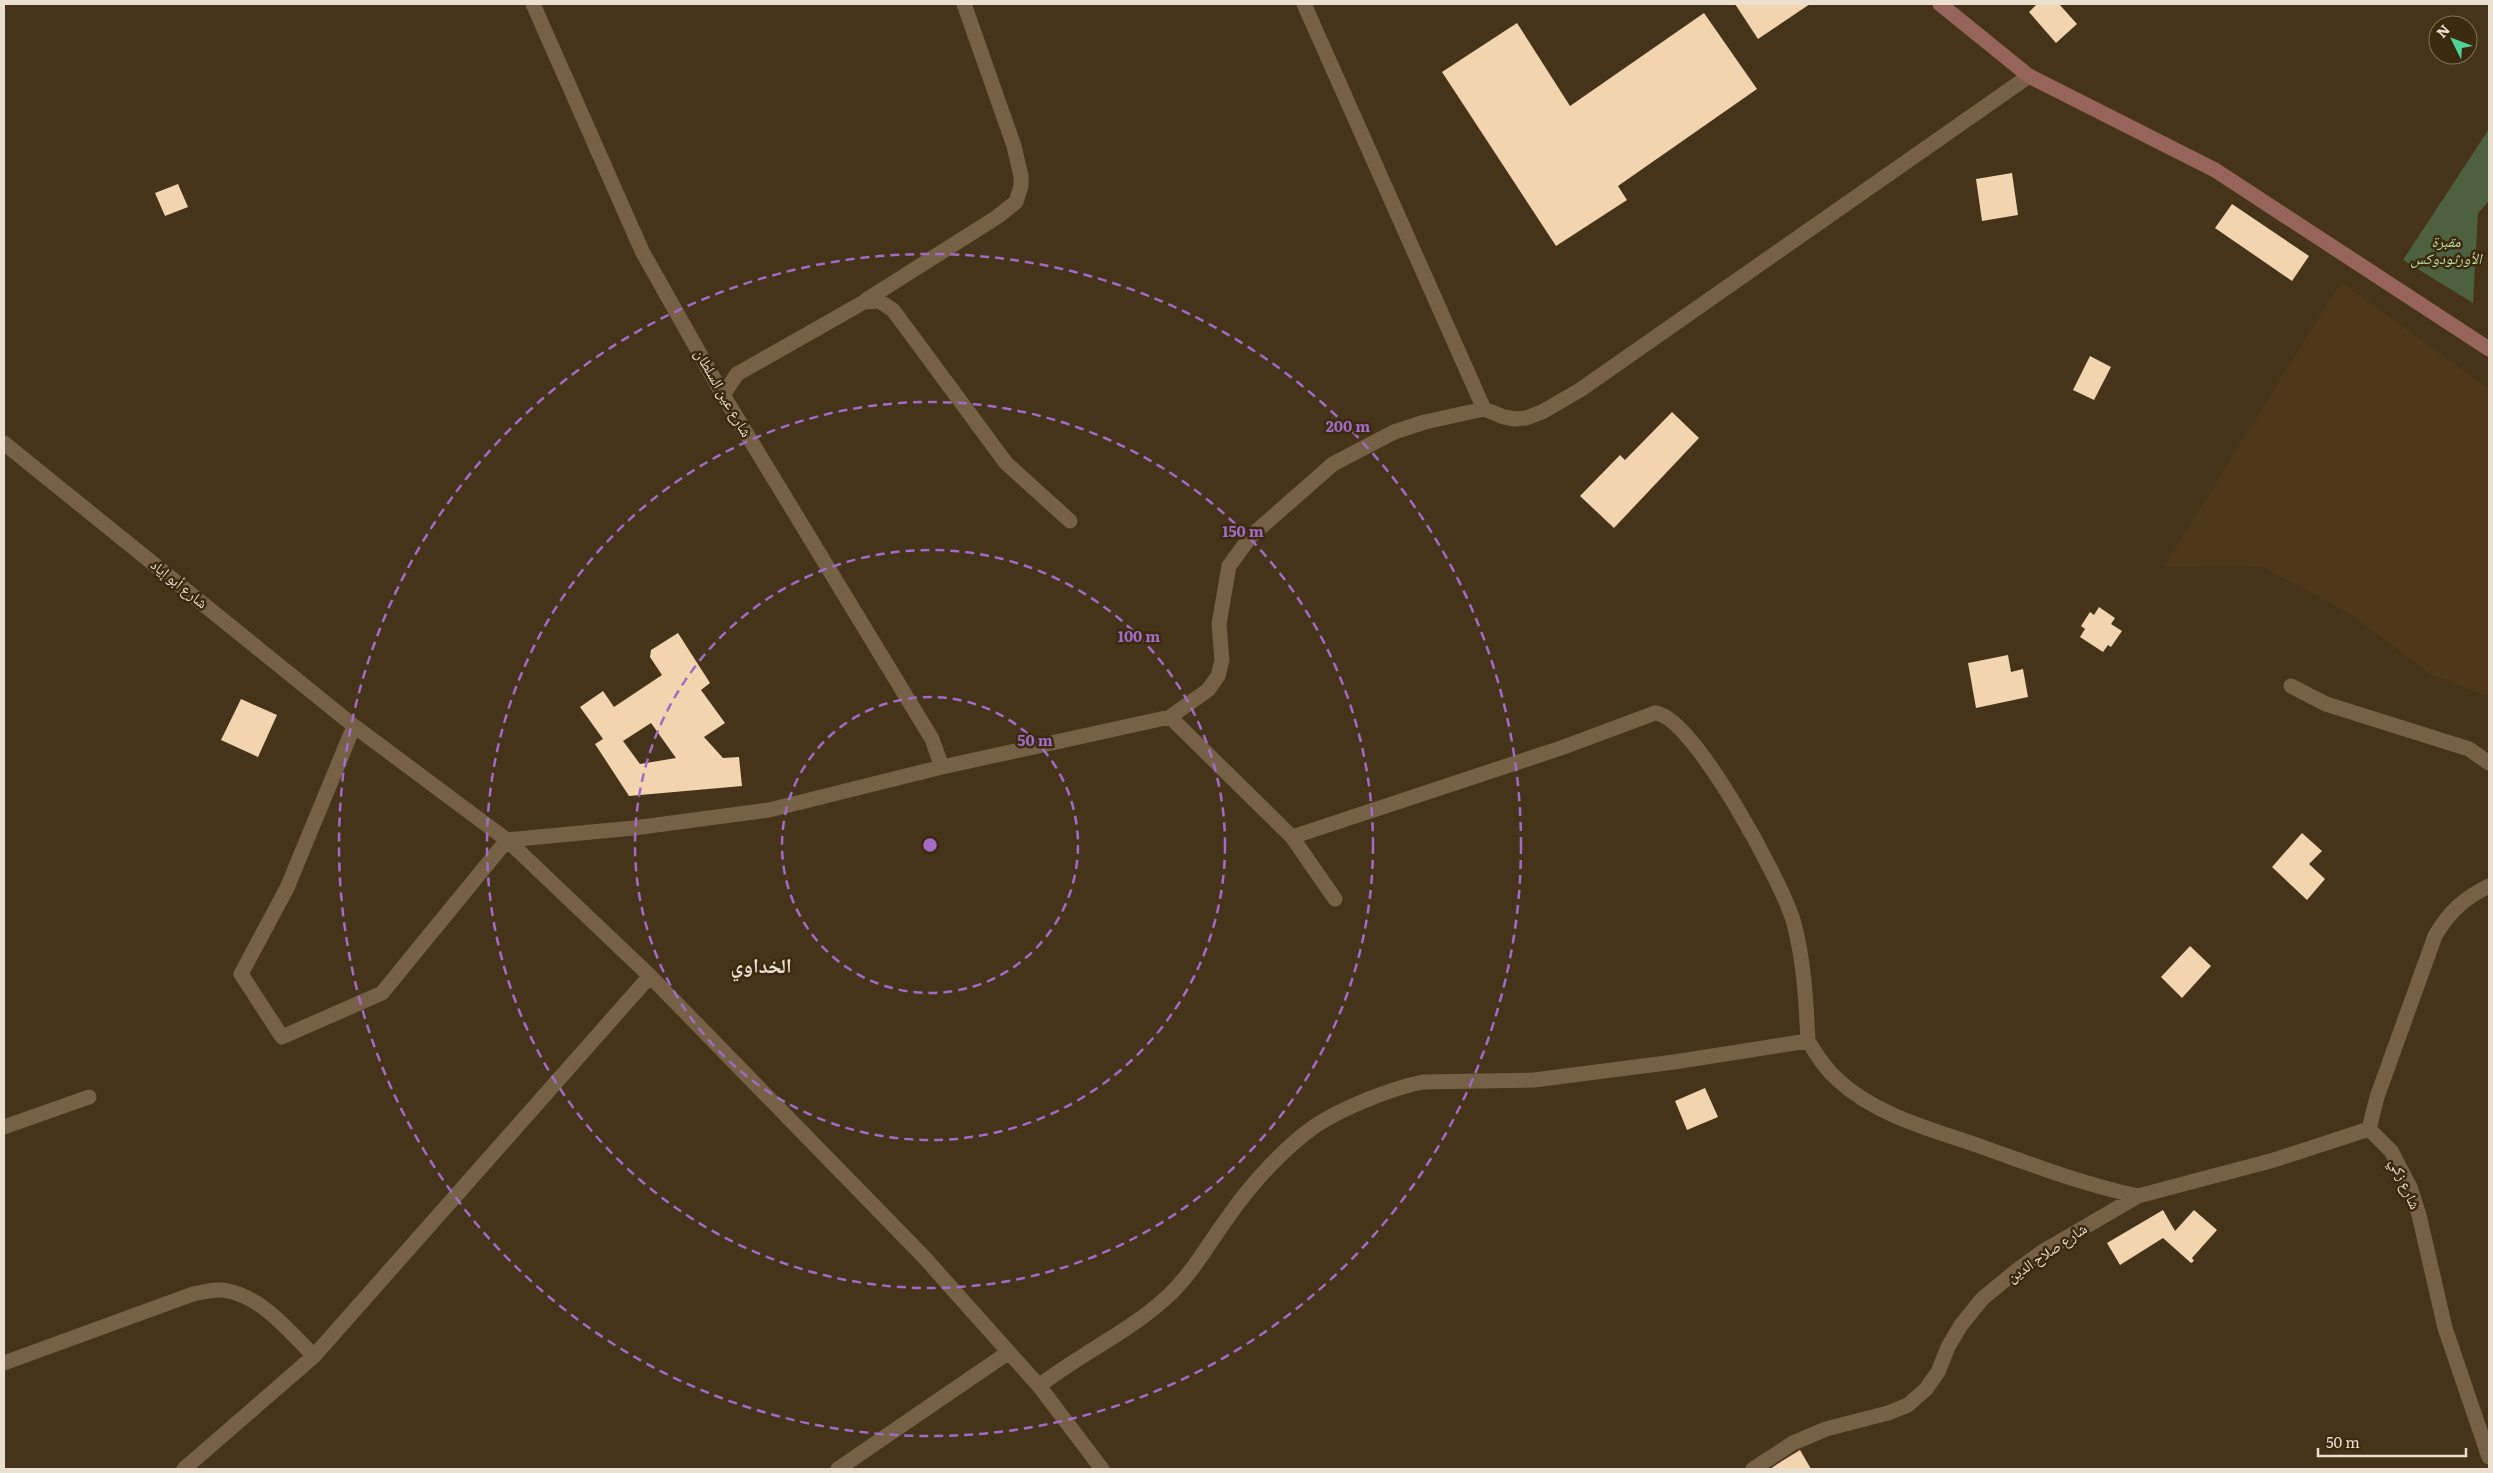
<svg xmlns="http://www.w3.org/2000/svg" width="2493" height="1473" viewBox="0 0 2493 1473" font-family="Literata,'Noto Naskh Arabic',serif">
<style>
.built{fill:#4f3819}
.green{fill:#4d603f}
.building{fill:#f2d4af;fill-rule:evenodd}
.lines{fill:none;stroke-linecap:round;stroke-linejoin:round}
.street{stroke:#766147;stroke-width:15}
.secondary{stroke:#97645c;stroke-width:15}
.ring{fill:none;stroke:#a26bc5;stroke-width:2.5;stroke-dasharray:9 6}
.labels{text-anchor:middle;stroke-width:5;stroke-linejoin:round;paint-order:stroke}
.park-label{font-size:15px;font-style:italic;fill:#badda0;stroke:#3b2910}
.street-label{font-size:15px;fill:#ebdfd0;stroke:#3b2910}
.district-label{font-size:20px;font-weight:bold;fill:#ebdfd0;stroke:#3b2910}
.centre{fill:#a26bc5;stroke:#3b2910;stroke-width:2.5}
.ring-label{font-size:15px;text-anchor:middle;font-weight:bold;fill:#a26bc5;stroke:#3b2910;stroke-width:5;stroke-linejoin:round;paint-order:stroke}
</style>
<rect width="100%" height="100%" fill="#45331a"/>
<path class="built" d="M2341,282l148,107v308l-59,-23 -79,-60 -90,-48 -97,1z"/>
<path class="green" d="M2489,129v72l-11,12 -5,90 -70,-43z"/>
<path class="building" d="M1735,4h75l-52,35z
M2037,4h22l18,20 -21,19 -27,-31z
M1704,13l53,76 -139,97 9,14 -71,46 -114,-174 75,-49 53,83z
M2012,173l6,42 -36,6 -6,-42z
M178,184l10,23 -23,9 -10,-23z
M2232,204l77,52 -17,25 -77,-53z
M2090,356l21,11 -17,33 -21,-10z
M1672,412l27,26 -85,90 -34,-32 40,-41 5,5z
M2099,607l16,11 -4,6 11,7 -11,16 -3,-2 -5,7 -23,-15 5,-8 -4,-3 9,-14 4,3z
M678,633l32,50 -9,7 24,33 -21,14 19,21 16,-1 3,29 -113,10 -34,-52 8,-5 -23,-32 23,-16 11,16 48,-32 -12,-18 1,-7zM651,723l25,35 -36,6 -17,-23z
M2008,655l3,17 12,-3 5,28 -52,11 -8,-45z
M241,699l36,16 -19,42 -37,-17z
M2302,833l20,18 -13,13 16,15 -18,21 -35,-33z
M2190,946l21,20 -29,32 -21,-21z
M1705,1088l13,29 -31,13 -12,-29z
M2163,1210l12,21 19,-21 23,20 -25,28 2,3 -3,2 -28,-25 -43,27 -13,-22z
M1800,1450l11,19h-41l12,-8z"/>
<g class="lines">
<path class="street" d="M533,4l109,247 81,144 209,344 10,28
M1304,4l180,405
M866,300l131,-83 19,-15 5,-16v-10l-7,-30 -50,-142
M723,395l14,-21 127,-72 15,-1 14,9 113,153 64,58
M4,443l350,283 153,114 143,136 273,280 116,130
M2291,686l35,18 143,45 20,14
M1170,717l38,-27 10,-14 4,-16 -3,-36 10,-58 22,-30 82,-72 61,-32 31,-10 59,-13 20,8 11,2 11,-1 16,-6 38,-22 449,-314
M354,726l-67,162 -46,86 41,63 100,-44 125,-153 127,-12 135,-18 173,-43 228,-50 122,120
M2489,886c-25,12 -40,26 -54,50l-58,161 -8,32 22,22 19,36 9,28 26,113 44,129
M1335,899l-43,-62 269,-89 94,-35c38,2 127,170 138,207 11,39 13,80 15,121
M4,1127l85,-30
M4,1363l189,-69c11,-2 25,-6 35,-3 35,7 62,41 86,65
M184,1469l130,-113 336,-380
M838,1469l171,-117
M1102,1469l-63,-83c41,-32 90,-54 128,-89 26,-24 43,-56 64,-84 21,-30 54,-66 84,-87 27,-18 77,-38 108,-44l111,-2 140,-18 134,-21c9,14 17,28 30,39 40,37 97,50 147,68 51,18 100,37 153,48
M1753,1469l40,-26 33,-14 62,-16 20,-8 18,-16 12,-17 10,-25 13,-22 21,-26 34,-28 26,-19 96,-56 136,-36 95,-31"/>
<path class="secondary" d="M1940,4l89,72 186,94 274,179"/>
</g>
<g class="ring">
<circle cx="930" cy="845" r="148"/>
<circle cx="930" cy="845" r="295"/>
<circle cx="930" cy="845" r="443"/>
<circle cx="930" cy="845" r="591"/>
</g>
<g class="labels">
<g class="park-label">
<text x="2446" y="247">مقبرة<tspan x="2446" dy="17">الأورثودوكس</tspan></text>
</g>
<g class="street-label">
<text transform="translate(723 393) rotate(60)" y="5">شارع عين السلطان</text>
<text transform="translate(179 584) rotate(39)" y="5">شارع أبو إياد</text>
<text transform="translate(2405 1184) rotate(66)" y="5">شارع زكي</text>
<text transform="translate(2047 1253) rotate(-34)" y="5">شارع صلاح الدين</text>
</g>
<g class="district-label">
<text x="761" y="973">الخداوي</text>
</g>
</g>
<circle cx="930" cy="845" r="8" class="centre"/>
<g class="ring-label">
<text x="1348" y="432">200 m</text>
<text x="1243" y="537">150 m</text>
<text x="1139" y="642">100 m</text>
<text x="1035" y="746">50 m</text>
</g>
<rect width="2493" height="1473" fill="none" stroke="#ebdfd0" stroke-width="10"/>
<g transform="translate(2453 40) rotate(312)"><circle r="24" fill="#3b2910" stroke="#81725d"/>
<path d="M0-4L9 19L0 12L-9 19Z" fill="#4fd399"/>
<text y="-8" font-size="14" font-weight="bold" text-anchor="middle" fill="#ebdfd0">N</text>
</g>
<path d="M2318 1448v8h148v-8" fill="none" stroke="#ebdfd0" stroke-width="2.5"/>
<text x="2326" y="1448" font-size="15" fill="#ebdfd0" stroke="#3b2910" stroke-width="4" paint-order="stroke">50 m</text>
</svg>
